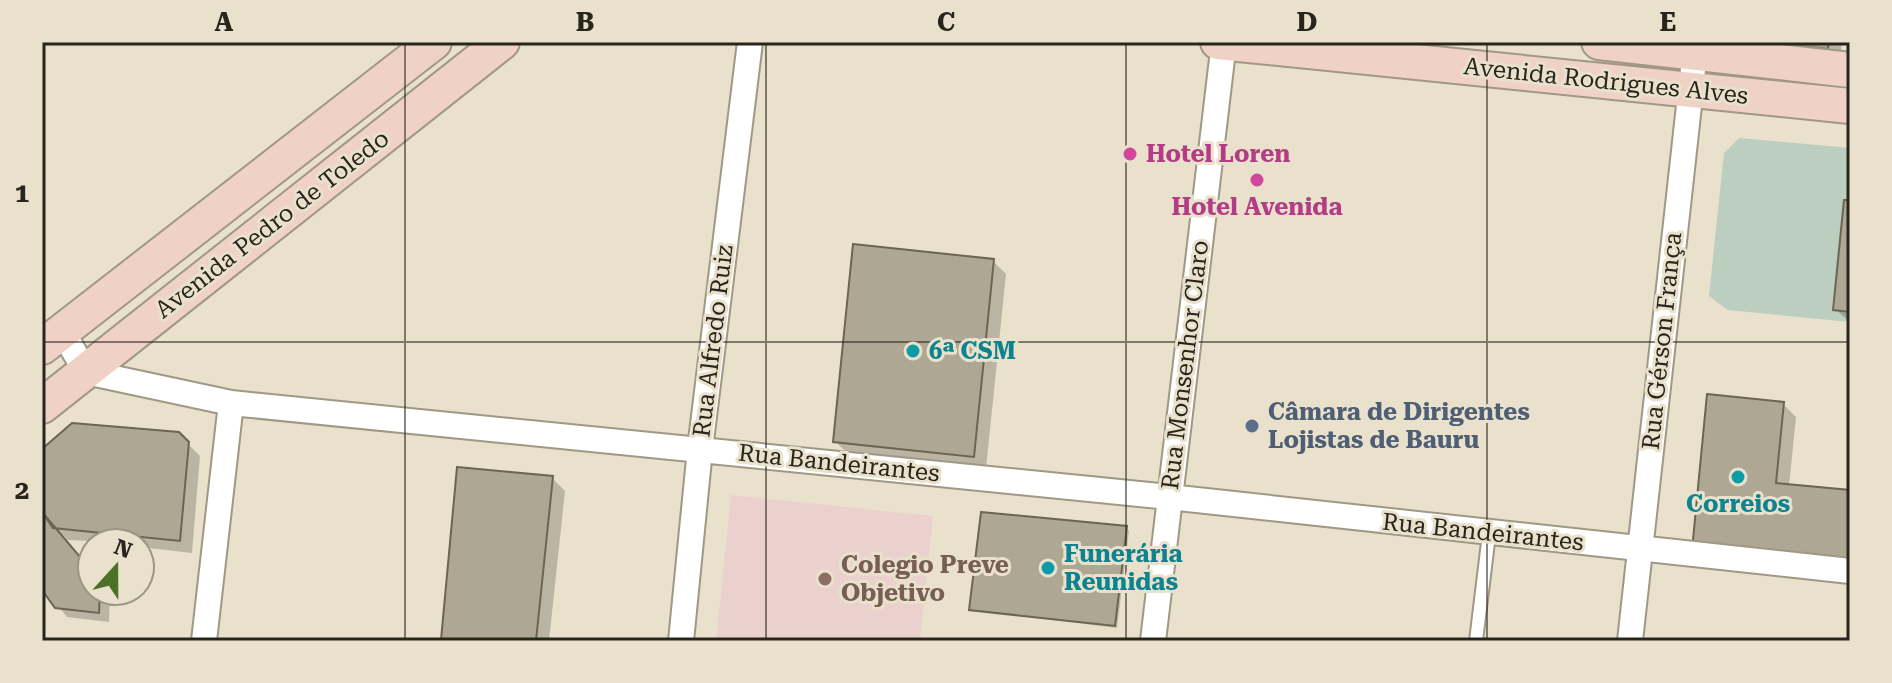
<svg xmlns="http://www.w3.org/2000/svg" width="1892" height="683" viewBox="0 0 1892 683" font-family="'Roboto Serif',serif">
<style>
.education{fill:#ebd1ce}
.green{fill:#bbcebf}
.shadow{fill:#0003}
.building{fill:#aea793;stroke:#6c6553;stroke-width:2}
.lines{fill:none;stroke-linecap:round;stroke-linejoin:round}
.service-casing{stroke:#9f9884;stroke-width:16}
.minor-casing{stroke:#9f9884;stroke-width:28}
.secondary-casing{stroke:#9f9884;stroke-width:38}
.service{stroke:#fff;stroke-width:12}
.minor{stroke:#fff;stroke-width:24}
.secondary{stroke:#efd1c5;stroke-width:34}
.grid{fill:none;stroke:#28251d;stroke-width:2;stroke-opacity:0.55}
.hotel-dot{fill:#d1479c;stroke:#e9e1cc;stroke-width:3}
.culture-dot{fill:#0f9aa8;stroke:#e9e1cc;stroke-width:3}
.service-dot{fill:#5c6f8a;stroke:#e9e1cc;stroke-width:3}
.education-dot{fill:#8d6e63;stroke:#e9e1cc;stroke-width:3}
.labels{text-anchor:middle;stroke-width:6;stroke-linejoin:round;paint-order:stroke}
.street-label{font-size:24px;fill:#28251d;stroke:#e9e1cc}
.hotel-label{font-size:24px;font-weight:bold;fill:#b23c85;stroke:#e9e1cc;text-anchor:start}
.culture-label{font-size:24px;font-weight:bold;fill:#0d838f;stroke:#e9e1cc;text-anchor:start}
.service-label{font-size:24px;font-weight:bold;fill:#4e5e75;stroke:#e9e1cc;text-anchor:start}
.education-label{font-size:24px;font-weight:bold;fill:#785e54;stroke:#e9e1cc;text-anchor:start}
.neatline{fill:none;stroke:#28251d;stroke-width:3}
.grid-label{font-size:26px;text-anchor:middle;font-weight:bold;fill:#28251d}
</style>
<rect width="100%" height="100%" fill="#e9e1cc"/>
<path class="education" d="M731,495l202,21 -13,125h-204z"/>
<path class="green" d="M1739,138l111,10v174l-122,-12 -19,-14 15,-143z"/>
<path class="shadow" d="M1743,42h99l-2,19z
M1850,202v120l-15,-13z
M993,261l13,13 -20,194 -138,-14 -13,-13z
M1783,404l13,13 -7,69 61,6 -143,70z
M178,434l22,22 -8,97 -52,-6v-4l-72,-3 -9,-9 -2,2 35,40v18l18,2 -1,29 -42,-5 -25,-31v-134z
M552,478l13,13 -16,150h-104l-2,-2z
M1126,528l3,3 -12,97 -146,-18z"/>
<path class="building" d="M1764,42h65l-1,7z
M1844,200h6v112l-17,-2z
M853,244l141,15 -20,198 -141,-15z
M1707,394l77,8 -8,81 74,7v75l-158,-15z
M72,423l107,9 10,10 -9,99 -127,-13 -11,-16v-63z
M457,467l96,9 -17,165 -95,-1z
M42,512l50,59v20h8l-1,22 -44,-5 -13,-18z
M981,512l146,14 -12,100 -146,-16z"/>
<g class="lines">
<g class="service-casing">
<path id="service" d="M1476,641l13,-107"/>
</g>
<g class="minor-casing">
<path id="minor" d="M62,331l24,41 145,31 938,94 681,74
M204,641l27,-238
M681,641l19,-192 50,-407
M1153,641l71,-599
M1630,641l66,-599"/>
</g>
<g class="secondary-casing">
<path id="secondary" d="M1218,42l632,64
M1599,42l251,28
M42,347l392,-305
M42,406l460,-364"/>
</g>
<use href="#service" class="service"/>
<use href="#minor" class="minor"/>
<use href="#secondary" class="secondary"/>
</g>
<path class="grid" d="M405,42v599M766,42v599M1126,42v599M1487,42v599M42,342h1808"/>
<g class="hotel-dot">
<circle cx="1130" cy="154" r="8"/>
<circle cx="1257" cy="180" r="8"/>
</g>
<g class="culture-dot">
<circle cx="913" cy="351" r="8"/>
<circle cx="1738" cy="477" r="8"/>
<circle cx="1048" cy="568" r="8"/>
</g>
<circle class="service-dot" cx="1252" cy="426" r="8"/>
<circle class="education-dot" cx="825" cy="579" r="8"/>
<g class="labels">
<g class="street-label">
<text transform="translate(1606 81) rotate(6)" y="8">Avenida Rodrigues Alves</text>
<text transform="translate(272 224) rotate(-38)" y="8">Avenida Pedro de Toledo</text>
<text transform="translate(713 341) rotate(-83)" y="8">Rua Alfredo Ruiz</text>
<text transform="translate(1662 341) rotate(-84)" y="8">Rua Gérson França</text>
<text transform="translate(1185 365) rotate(-83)" y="8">Rua Monsenhor Claro</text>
<text transform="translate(839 463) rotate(6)" y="8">Rua Bandeirantes</text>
<text transform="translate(1483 532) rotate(6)" y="8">Rua Bandeirantes</text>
</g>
<g class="hotel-label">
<text x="1146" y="162">Hotel Loren</text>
<text x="1257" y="215" text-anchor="middle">Hotel Avenida</text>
</g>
<g class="culture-label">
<text x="929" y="359">6ª CSM</text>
<text x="1738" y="512" text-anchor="middle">Correios</text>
<text x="1064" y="562">Funerária<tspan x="1064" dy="28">Reunidas</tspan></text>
</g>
<g class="service-label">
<text x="1268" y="420">Câmara de Dirigentes<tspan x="1268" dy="28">Lojistas de Bauru</tspan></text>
</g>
<g class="education-label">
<text x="841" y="573">Colegio Preve<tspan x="841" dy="28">Objetivo</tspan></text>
</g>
</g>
<rect width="1892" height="683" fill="none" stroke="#e9e1cc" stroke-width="88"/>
<g transform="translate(116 567) rotate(21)"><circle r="38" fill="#e9e1cc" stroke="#9c9686" stroke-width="2"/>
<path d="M0-6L14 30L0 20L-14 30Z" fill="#4d7129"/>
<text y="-12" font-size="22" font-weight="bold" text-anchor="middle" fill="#28251d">N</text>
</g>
<rect x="44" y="44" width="1804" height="595" class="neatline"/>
<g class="grid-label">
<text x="224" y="31">A</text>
<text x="585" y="31">B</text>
<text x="946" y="31">C</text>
<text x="1307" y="31">D</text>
<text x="1668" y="31">E</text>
<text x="22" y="202">1</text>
<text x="22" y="499">2</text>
</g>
</svg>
